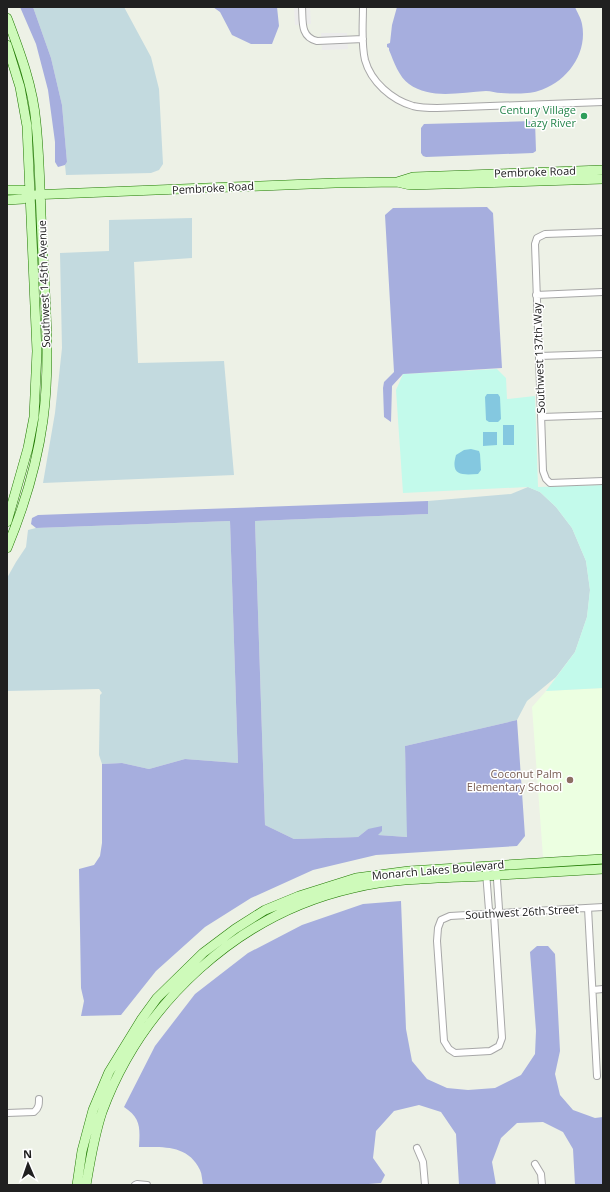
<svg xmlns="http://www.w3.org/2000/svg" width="610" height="1192" viewBox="0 0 610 1192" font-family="'Open Sans',sans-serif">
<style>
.education{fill:#ecffe1}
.wetland{fill:#c3dadf}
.park{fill:#c3faeb}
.pitch{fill:#84c8e0}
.parking{fill:#ececec}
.water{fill:#a6aede}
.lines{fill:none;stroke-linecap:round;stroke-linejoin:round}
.street-casing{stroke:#a7a7a7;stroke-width:8}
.secondary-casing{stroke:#217a03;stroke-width:10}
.street{stroke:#fff;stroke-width:6}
.secondary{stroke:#cefaba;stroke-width:9}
.leisure-dot{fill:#2e9e5b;stroke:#fff;stroke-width:1.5}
.education-dot{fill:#8d6e63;stroke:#fff;stroke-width:1.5}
.labels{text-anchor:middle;stroke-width:3;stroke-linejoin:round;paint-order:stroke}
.leisure-label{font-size:11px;fill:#27864d;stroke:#fff;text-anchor:end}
.street-label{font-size:11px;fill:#202020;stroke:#fff}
.education-label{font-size:11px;fill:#785e54;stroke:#fff;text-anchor:end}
</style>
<rect width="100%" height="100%" fill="#edf1e6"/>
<path class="education" d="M603,688v166l-60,3 -11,-150 14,-16z"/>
<path class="wetland" d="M33,7h91l27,50 8,32 4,75 -4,6 -8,3 -85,2 -1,-10 2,-3 -5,-57 -11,-47z
M192,218v40l-58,4 4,101 86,-2 10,114 -191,8 12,-70 7,-65 -2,-95 49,-2v-31z
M528,487l12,5 16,15 16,21 14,33 4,29 -3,27 -12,35 -19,25 -29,24 -10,19 -112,26 3,91 -31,-2 -9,-6 -10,8 -64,2 -29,-14 -10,-304 173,-7v-13l83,-7z
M230,521l8,242 -53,-4 -36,10 -27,-6 -20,1 -3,-9 1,-60 2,-2 -3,-4 -92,2v-113l9,-16 10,-15 2,-17 8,-2z"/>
<path class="park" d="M497,369l9,9 1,21 28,-3 3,91 65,-2v203l-57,3 29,-39 12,-35 3,-27 -4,-29 -14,-33 -16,-21 -16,-15 -12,-5 -125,6 -7,-103 7,-16z"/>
<path class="pitch" d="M487,394h11l2,3 1,22 -3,3h-9l-3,-2 -1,-23z
M503,425h11v20h-11z
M483,432h14v13l-14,1z
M471,449l8,2 1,3 1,16 -3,4c-16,1 -28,2 -22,-19l8,-5z"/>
<path class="parking" d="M294,7h16l1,17 -16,1z
M321,33h26l1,16 -26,1z"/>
<path class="water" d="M20,7h13l18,51 11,47 5,57 -2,3 -7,2 -3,-5v-20l-7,-52 -12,-46z
M213,7h64l2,19 -7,18h-21l-19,-9 -12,-23z
M397,7h178c2,5 6,11 7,17 6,30 -16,59 -44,67 -9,3 -27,3 -37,2 -5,0 -10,-2 -15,-2 -25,1 -55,9 -77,-7 -10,-7 -15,-22 -20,-34v-2l-2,-1v-3l3,-1 2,-18z
M533,121h2l1,30 -3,2 -107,4 -3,-1 -2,-3v-25l3,-4z
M487,207l6,6 9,155 -99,6 -11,12 -1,36 -7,-5 -1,-29 1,-6 10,-10 -9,-157 8,-7z
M428,501v13l-173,7 10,304 29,14 64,-2 10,-8 14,-3v5l-4,4 29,2 -2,-91 112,-26 8,116 -8,10 -141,9 -63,15 -62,28 -46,29 -49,44 -35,44 -40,1 3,-15 -3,-13 -2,-119 15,-4 6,-9 2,-13v-79l20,-1 27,6 36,-10 53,4 -8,-242 -194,7 -5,-4 1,-6 6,-3z
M401,901l5,128 6,32 15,18 20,9 21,2 27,-2 26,-13 14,-21 1,-23 -6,-79 7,-6h11l7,8 5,97 -5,23 5,21 13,15 22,8 8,-1v68h-28l-2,-36 -10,-17 -20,-10 -26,1 -16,15 -9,24 4,23h-37l-3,-51 -15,-22 -22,-7 -25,6 -18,20 -3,27 12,17 -4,8 -25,2h-153c-1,-5 -1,-11 -3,-15 -12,-26 -38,-23 -61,-23 1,-19 2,-29 -15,-40l31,-61 40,-52 53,-41 54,-28 61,-21z"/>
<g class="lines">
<g class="street-casing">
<path id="street" d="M302,7c1,14 -2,30 15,34l46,-2
M363,7c0,17 -2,36 2,53 6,22 27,40 48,46 8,2 16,2 24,2l166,-6
M603,232l-58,2 -8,4 -2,6 8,227 3,8 4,4 53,-2
M536,295l67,-3
M539,356l64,-2
M541,417l62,-2
M486,872l3,38 5,4 8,124 -3,8 -9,5 -35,2 -6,-4 -5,-8 -7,-100 1,-13 3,-8 9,-4 153,-9
M588,908l9,168
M494,914l5,-5 -3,-44
M593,990l10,-1
M7,1113l27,-1c5,-4 5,-8 5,-13
M417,1148l6,14 2,23
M535,1164l6,10 1,11
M135,1185l2,-1 10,1"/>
</g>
<g class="secondary-casing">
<path id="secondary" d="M7,18c13,34 26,69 29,105 4,38 4,77 6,115 3,60 9,122 1,182 -6,44 -19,87 -36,128
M7,45l13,42 7,39 10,225 -3,66 -6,31 -21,74
M397,182l16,-5 190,-7
M7,190h16l7,5
M7,200l16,-1 7,-4 305,-12 62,-1 13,3 193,-6
M77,1185l5,-34 11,-41 16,-38 32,-52 16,-22 46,-45 32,-24 30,-19 34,-14 57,-18 53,-7 194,-12
M86,1185c4,-24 8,-49 16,-73 40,-109 136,-198 251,-224 43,-10 87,-10 131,-12 40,-2 79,-5 119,-7"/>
</g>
<use href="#street" class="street"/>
<use href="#secondary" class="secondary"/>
</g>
<circle class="leisure-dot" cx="584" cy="116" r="4"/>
<circle class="education-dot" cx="570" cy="780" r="4"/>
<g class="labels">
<g class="leisure-label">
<text x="576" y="114">Century Village<tspan x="576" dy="13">Lazy River</tspan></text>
</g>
<g class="street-label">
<text transform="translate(535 172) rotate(-2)" y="4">Pembroke Road</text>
<text transform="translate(213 188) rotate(-3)" y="4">Pembroke Road</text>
<text transform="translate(44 284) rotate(-92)" y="4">Southwest 145th Avenue</text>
<text transform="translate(539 358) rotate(-92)" y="4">Southwest 137th Way</text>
<text transform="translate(438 870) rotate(-5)" y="4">Monarch Lakes Boulevard</text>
<text transform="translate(522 912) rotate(-3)" y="4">Southwest 26th Street</text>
</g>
<g class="education-label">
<text x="562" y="778">Coconut Palm<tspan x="562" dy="13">Elementary School</tspan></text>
</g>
</g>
<rect width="610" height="1192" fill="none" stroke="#202020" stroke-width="16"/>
<g transform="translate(28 1164) rotate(358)" stroke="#ffffff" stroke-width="3" paint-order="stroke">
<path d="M0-3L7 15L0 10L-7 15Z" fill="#202020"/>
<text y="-6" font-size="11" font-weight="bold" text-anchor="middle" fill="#202020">N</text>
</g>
</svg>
